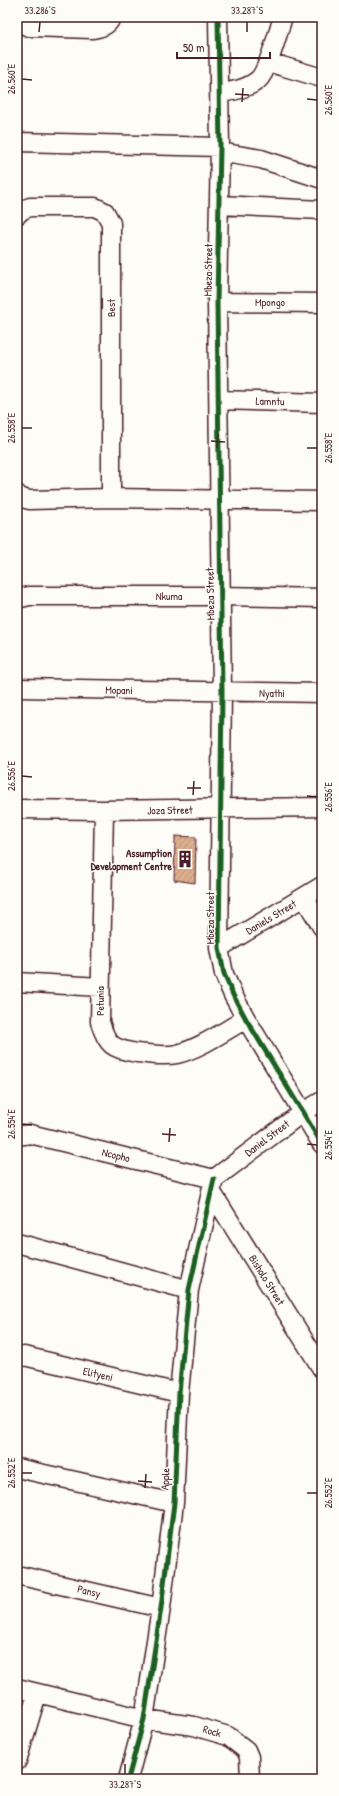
<svg xmlns="http://www.w3.org/2000/svg" width="339" height="1796" viewBox="0 0 339 1796" font-family="'Patrick Hand',sans-serif">
<style>
.building{fill:url(#building-hatch);stroke:#4a1f2b}
.lines{fill:none;stroke-linecap:round;stroke-linejoin:round}
.minor-casing{stroke:#4a1f2b;stroke-width:21}
.minor{stroke:#fdfcf7;stroke-width:18}
.cycleway-casing{stroke:#fdfcf7;stroke-width:8}
.cycleway{stroke:#1b5e20;stroke-width:5}
.ticks{fill:none;stroke:#4a1f2b;stroke-width:1.5}
.labels{text-anchor:middle;stroke-width:3;stroke-linejoin:round;paint-order:stroke}
.street-label{font-size:11px;fill:#4a1f2b;stroke:#fdfcf7}
.poi-label{font-size:11px;font-weight:bold;fill:#4a1f2b;stroke:#fdfcf7;text-anchor:end}
.neatline{fill:none;stroke:#4a1f2b;stroke-width:1.5}
.ticks-label{font-size:10px;text-anchor:middle;fill:#4a1f2b}
</style>
<defs>
<pattern id="building-hatch" width="6" height="6" patternUnits="userSpaceOnUse"><rect width="6" height="6" fill="#dbad8d"/><path d="M-1 1l2-2M0 6l6-6M5 7l2-2" fill="none" stroke="#bd947a"/></pattern>
</defs>
<rect width="100%" height="100%" fill="#fdfcf7"/>
<filter id="ink" filterUnits="userSpaceOnUse"><feTurbulence type="fractalNoise" baseFrequency=".025" numOctaves="2"/><feDisplacementMap in="SourceGraphic" scale="8" xChannelSelector="R" yChannelSelector="G"/><feConvolveMatrix kernelMatrix="1 2 1 2 8 2 1 2 1" color-interpolation-filters="sRGB"/></filter>
<g filter="url(#ink)">
<path class="building" d="M175,836l21,1 -1,46 -21,-3z"/>
<g class="lines">
<g class="minor-casing">
<path id="minor" d="M218,17l2,130 -3,155 5,390 -3,256 5,26 9,21 13,24 76,125
M17,22l12,5 63,2c8,-1 17,-3 19,-12
M268,62l54,16
M220,93c13,-2 27,-4 38,-13 10,-9 20,-48 25,-63
M17,142l203,5
M219,152l42,7 61,20
M219,205l103,5
M17,215l5,-5 8,-3h65l10,5 6,11v275
M217,302l105,1
M219,400l103,3
M17,494l2,3 10,3 82,-2 211,3
M17,599l12,-3h191l102,2
M17,688l305,5
M17,809l87,1 218,-3
M104,810l-4,212c7,23 12,27 37,31 13,1 26,4 40,1 24,-6 47,-23 69,-35
M304,897l18,30
M219,948l103,-62
M17,982l83,5
M17,1136l13,-2 184,45
M214,1179l89,-67 19,-11
M211,1191l111,178
M17,1243l172,47
M17,1358l7,-2 155,37
M17,1468l157,35
M17,1575l144,33
M17,1688l127,31 50,7 34,10 18,14 3,7 1,22
M17,1761l20,-67
M128,1779l16,-60 17,-111 13,-105 5,-110 10,-103 25,-111"/>
</g>
<use href="#minor" class="minor"/>
<g class="cycleway-casing">
<path id="cycleway" d="M218,17l2,130 -3,155 5,390 -3,256 5,26 9,21 13,24 76,125
M128,1779l16,-60 17,-111 13,-105 5,-110 10,-103 25,-111"/>
</g>
<use href="#cycleway" class="cycleway"/>
</g>
</g>
<path class="ticks" d="M39,32l1,-10M247,32v-10M22,79l10,1M235,94l14,1M307,99l10,1M242,102l1,-14M22,428h10M211,441l14,1M217,448l1,-14M307,448h10M22,776l10,1M187,788h14M193,795l1,-14M307,796l10,1M22,1124l10,1M162,1134l14,1M169,1142l1,-14M307,1144l10,1M22,1473h10M138,1481l14,1M145,1488l1,-14M307,1493h10M125,1774v-10"/>
<defs>
<g id="building-bare" transform="scale(1.38)"><path d="M-4-6H4V6H1V3H-1V6H-4ZM-2.5-4.3h1.7v1.8h-1.7ZM.8-4.3h1.7v1.8H.8ZM-2.5-1h1.7V.8h-1.7ZM.8-1h1.7V.8H.8Z" fill="#4a1f2b" stroke="#fdfcf7" stroke-width="2.5" paint-order="stroke"/></g>
</defs>
<g fill-rule="evenodd">
<use href="#building-bare" x="185" y="859"/>
</g>
<g class="labels">
<g class="street-label">
<text transform="translate(208 270) rotate(-89)" y="4">Mbeza Street</text>
<text x="270" y="306">Mpongo</text>
<text transform="translate(111 308) rotate(-90)" y="4">Best</text>
<text transform="translate(270 401) rotate(1)" y="4">Lamntu</text>
<text transform="translate(210 594) rotate(-91)" y="4">Mbeza Street</text>
<text x="169" y="600">Nkuma</text>
<text transform="translate(119 690) rotate(1)" y="4">Mopani</text>
<text transform="translate(272 693) rotate(1)" y="4">Nyathi</text>
<text transform="translate(170 810) rotate(-1)" y="4">Joza Street</text>
<text transform="translate(271 917) rotate(-31)" y="4">Daniels Street</text>
<text transform="translate(210 918) rotate(-90)" y="4">Mbeza Street</text>
<text transform="translate(100 1001) rotate(-90)" y="4">Petunia</text>
<text transform="translate(267 1138) rotate(-37)" y="4">Daniel Street</text>
<text transform="translate(116 1155) rotate(14)" y="4">Ncopho</text>
<text transform="translate(267 1280) rotate(58)" y="4">Bisholo Street</text>
<text transform="translate(98 1374) rotate(13)" y="4">Elityeni</text>
<text transform="translate(165 1479) rotate(-87)" y="4">Apple</text>
<text transform="translate(89 1591) rotate(13)" y="4">Pansy</text>
<text transform="translate(212 1731) rotate(16)" y="4">Rock</text>
</g>
<g class="poi-label">
<text x="172" y="857">Assumption<tspan x="172" dy="13">Development Centre</tspan></text>
</g>
</g>
<rect width="339" height="1796" fill="none" stroke="#fdfcf7" stroke-width="44"/>
<path d="M177 52v6h93v-6" fill="none" stroke="#4a1f2b" stroke-width="2"/>
<text x="183" y="52" font-size="12" fill="#4a1f2b" stroke="#fdfcf7" stroke-width="3" paint-order="stroke">50 m</text>
<rect x="22" y="22" width="295" height="1752" class="neatline"/>
<g class="ticks-label">
<text x="40" y="14">33.286°S</text>
<text x="247" y="14">33.287°S</text>
<text transform="translate(11 79) rotate(-90)" y="4">26.560°E</text>
<text transform="translate(328 100) rotate(-90)" y="4">26.560°E</text>
<text transform="translate(11 428) rotate(-90)" y="4">26.558°E</text>
<text transform="translate(328 448) rotate(-90)" y="4">26.558°E</text>
<text transform="translate(11 776) rotate(-90)" y="4">26.556°E</text>
<text transform="translate(328 797) rotate(-90)" y="4">26.556°E</text>
<text transform="translate(11 1124) rotate(-90)" y="4">26.554°E</text>
<text transform="translate(328 1145) rotate(-90)" y="4">26.554°E</text>
<text transform="translate(11 1473) rotate(-90)" y="4">26.552°E</text>
<text transform="translate(328 1493) rotate(-90)" y="4">26.552°E</text>
<text x="125" y="1788">33.287°S</text>
</g>
</svg>
